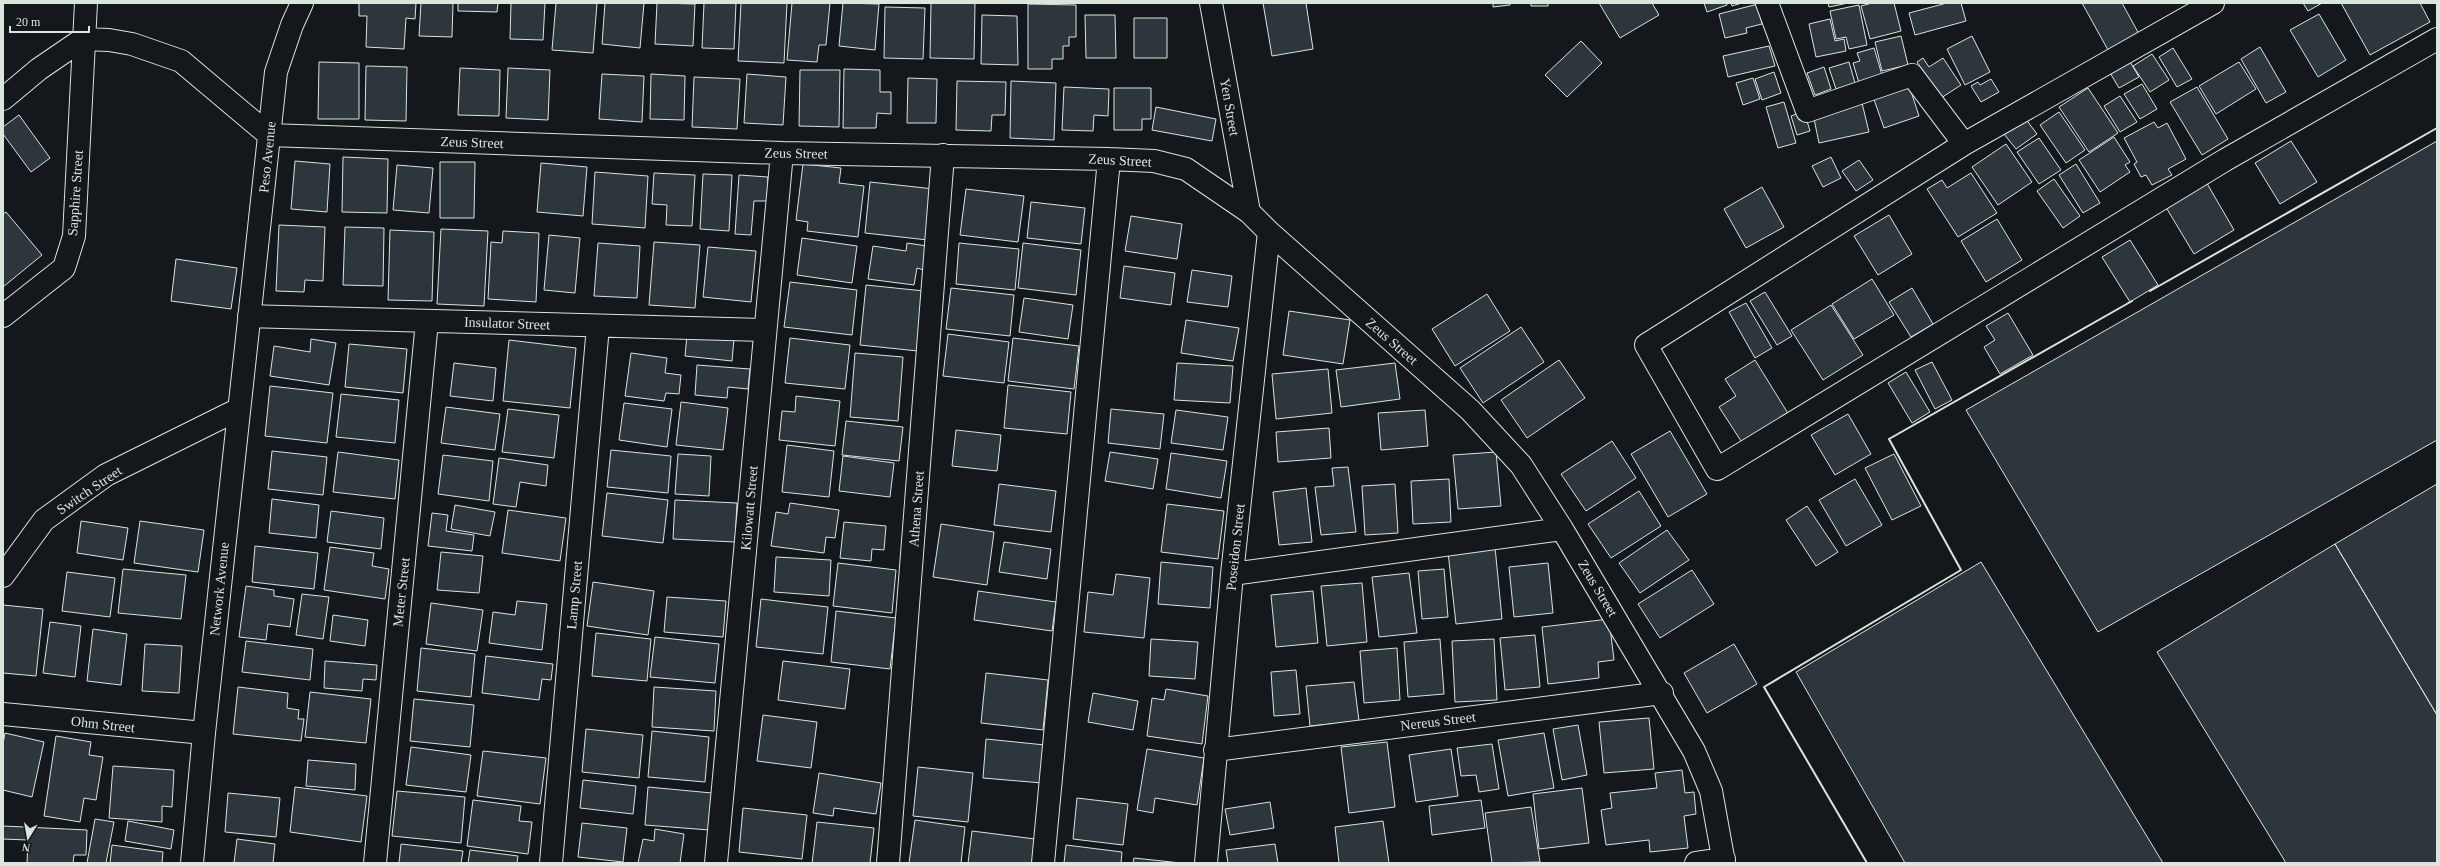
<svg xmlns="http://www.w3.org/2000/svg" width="2440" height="866" viewBox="0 0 2440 866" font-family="Georgia,serif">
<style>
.building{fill:#2c363c;stroke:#d8e6dc}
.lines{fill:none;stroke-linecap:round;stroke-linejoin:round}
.minor-casing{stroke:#d8e6dc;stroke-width:24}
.minor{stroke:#14181c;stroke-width:22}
.wall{stroke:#d8e6dc;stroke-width:2}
.labels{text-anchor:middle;stroke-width:3;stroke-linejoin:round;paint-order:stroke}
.street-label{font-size:14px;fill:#d8e6dc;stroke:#14181c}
</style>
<rect width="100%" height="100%" fill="#14181c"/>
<path class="building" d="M359,3h57l-1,16 -9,-1 -2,31 -38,-2 1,-31h-8z
M421,3h32l-1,34 -33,-1z
M458,3h40l-1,9 -39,-1z
M511,3h34l-2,37 -33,-1z
M556,3h41l-4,50 -41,-3z
M605,3h39l-4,45 -38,-4z
M657,3l38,1 -2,42 -38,-2z
M704,3h32l-2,46 -32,-1z
M741,3h46l-3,60 -46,-2z
M792,3h38l-4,42h-7l-2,17 -30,-2z
M843,3l36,1 -4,46 -36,-4z
M931,3h44l-1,56 -44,-1z
M1263,3h43l7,46 -41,7z
M1493,3h17v2l-17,2z
M1531,3h17v3h-17z
M1599,3h53l7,12 -39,23z
M1704,3h23v2l-20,7z
M1731,3h11l-10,3z
M1828,3h20l-19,4z
M1872,3h22l7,28 -31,8 -9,-33z
M1947,3h14l5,18 -51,14 -6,-22z
M2082,3h40l17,31 -31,16z
M2303,3h19l-14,8z
M2341,3h79l10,19 -60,33z
M1028,4l48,1v32h-7v9h-6v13h-11v10h-24z
M1758,4l4,20 -16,4 1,5 -22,5 -6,-24z
M1859,5l8,40 -18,4 -3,-12 -10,2 -6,-28z
M885,7l40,1 -2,51 -39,-1z
M2319,14l27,46 -28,17 -28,-47z
M982,15l35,1 1,49 -37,-1z
M1085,15h30l1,43h-30z
M1134,18h33v40h-33z
M1830,19l5,22 9,-2 2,12 -30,6 -7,-33z
M1901,36l7,29 -26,6 -7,-29z
M1972,36l18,36 -25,13 -18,-36z
M1581,41l21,22 -35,34 -22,-22z
M1769,46l6,20 -47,11 -5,-21z
M2260,47l26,45 -20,11 -25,-44z
M1874,48l8,27 -23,8 -6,-20 7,-2 -3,-8z
M2173,48l19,31 -15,8 -18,-30z
M2152,54l17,26 -19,12 -17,-26z
M1923,58l6,9 14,-9 18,27 -20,13 -24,-36z
M2129,60l10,17 -20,11 -10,-17z
M319,62l40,1v56h-41z
M1849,62l6,21 -19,6 -7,-21z
M2239,62l17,27 -40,25 -17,-28z
M366,66l41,1 -1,54 -41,-1z
M1824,67l7,22 -16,6 -8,-22z
M460,68l40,2 -1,46 -41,-1z
M508,68l42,2 -2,50 -42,-2z
M844,69l36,1v22h11v22l-14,-1 -1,15h-33z
M800,70h40l-1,57 -40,-1z
M1774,72l7,21 -19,7 -7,-21z
M602,74l42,2 -2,46 -43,-3z
M651,74l34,2 -1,44 -34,-1z
M747,74l39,3 -3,48 -39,-2z
M694,77l46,2 -3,50 -45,-2z
M908,78l29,1 -1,44h-29z
M1753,78l7,21 -17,6 -7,-22z
M1907,79l12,37 -35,12 -13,-37z
M1991,79l8,13 -18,10 -10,-16 7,-4 2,3z
M957,81l49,1 -1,33h-13l-1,16 -35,-1z
M1011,81l45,2 -2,57 -44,-2z
M2142,84l15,25 -17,10 -16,-25z
M1064,87l45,2 -1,27 -14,-1 -1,16 -31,-1z
M2197,87l31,52 -26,16 -32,-53z
M1114,88h37v31h-9v11h-28z
M2088,88l30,45 -29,19 -30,-45z
M2120,96l17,26 -17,10 -16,-26z
M1784,102l12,41 -18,5 -12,-41z
M1862,103l7,29 -50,11 -6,-29z
M1156,107l60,12 -4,22 -60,-11z
M1804,111l6,20 -13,4 -6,-19z
M2059,112l26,38 -19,13 -26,-38z
M19,115l31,43 -19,14 -28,-38v-7z
M2025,118l12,16 -21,15 -12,-15z
M2154,122l4,6 9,-5 19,36 -18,10 4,6 -20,10 -6,-10 -5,2 -7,-13 3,-2 -13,-24z
M2114,137l16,25 -5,3 5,7 -30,20 -21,-32z
M2039,138l22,32 -22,14 -22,-32z
M2291,141l26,41 -37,22 -25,-41z
M2437,141v299l-339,192 -132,-222z
M2006,144l26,38 -34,23 -26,-38z
M343,157l45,2 -1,54 -45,-1z
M1831,157l10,21 -18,9 -11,-21z
M1859,160l14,20 -17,11 -14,-20z
M295,161l35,3 -3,48 -36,-3z
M440,162h35l-1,56h-34z
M541,163l46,4 -4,49 -46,-4z
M803,164l38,4 -2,15 25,3 -6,51 -51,-6 1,-9 -12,-2z
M2076,164l24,39 -17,10 -24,-38z
M397,165l36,3 -4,45 -36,-3z
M595,172l53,4 -3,52 -53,-4z
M654,173l41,2 -3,51 -26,-1 1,-20 -15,-1z
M1971,173l26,40 -39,24 -31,-48 15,-9 5,8z
M703,174l29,1 -3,56 -29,-2z
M739,175l29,2 -1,24h-13l-3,34 -16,-1z
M2054,179l26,37 -17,12 -26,-37z
M2205,180l29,50 -40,24 -30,-50z
M870,182l64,7 -6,51 -63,-7z
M1762,187l22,40 -38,21 -22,-39z
M966,189l58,7 -6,46 -58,-7z
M1031,202l54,6 -4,36 -54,-6z
M6,212l36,43 -39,32v-73z
M1889,215l23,39 -34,21 -24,-39z
M1131,216l51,8 -5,35 -52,-8z
M1997,219l25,41 -36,22 -25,-41z
M279,225l46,2 -2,54 -18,-1 -1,12 -28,-1z
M345,227l39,1 -1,58 -40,-1z
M441,229l47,2 -4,75 -47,-2z
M390,230l44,2 -2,69 -44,-1z
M503,231l36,2 -3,69 -48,-3 3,-57 11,1z
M549,235l31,3 -5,55 -31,-3z
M802,238l55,8 -5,37 -55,-8z
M2130,240l28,45 -28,17 -28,-45z
M654,242l46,3 -5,63 -46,-3z
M598,243l42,3 -3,52 -43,-2z
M907,243l20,3 -3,24 -7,-2 -3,17 -46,-6 5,-33 33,5z
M959,243l60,6 -4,41 -59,-6z
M1023,243l58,7 -5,45 -58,-7z
M708,247l48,4 -5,51 -48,-5z
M176,259l61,9 -6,41 -60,-8z
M1124,266l51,7 -4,32 -51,-7z
M1192,270l40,6 -4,31 -41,-5z
M1872,279l22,36 -40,24 -22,-35z
M790,282l67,8 -5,45 -68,-8z
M866,285l58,6 -6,60 -58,-6z
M951,288l63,7 -4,41 -64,-7z
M1912,288l21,36 -22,13 -22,-35z
M1765,292l27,44 -15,9 -27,-44z
M1487,294l23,37 -55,35 -23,-37z
M1024,298l49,7 -5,34 -49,-7z
M1746,303l26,45 -17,10 -26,-46z
M1831,305l32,50 -40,25 -32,-50z
M1289,311l61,9 -7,44 -60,-9z
M2008,313l25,42 -33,19 -16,-27 11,-7 -9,-14z
M1186,320l53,8 -6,33 -52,-8z
M1521,327l23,35 -61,41 -23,-35z
M948,334l61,8 -5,41 -61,-7z
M687,335l47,4 -2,22 -47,-5z
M790,338l60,7 -5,44 -60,-6z
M1013,338l66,8 -5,43 -66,-8z
M311,339l25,4 -7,42 -59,-9 4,-30 36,6z
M509,340l67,8 -6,60 -67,-7z
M349,344l58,5 -4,44 -58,-6z
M631,353l36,5 -2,15 16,2 -2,19 -13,-1 -2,8 -39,-5z
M855,353l48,4 -5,64 -48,-4z
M1559,360l26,38 -58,40 -26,-38z
M1755,360l34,55 -46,29 -24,-37 17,-11 -11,-17z
M1932,362l20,38 -17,9 -20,-39z
M454,363l42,5 -3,33 -43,-5z
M1177,363l56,3 -3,37 -56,-3z
M1395,363l5,36 -59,8 -5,-37z
M697,365l53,4 -2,20 -20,-2 -1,11 -32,-3z
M1328,369l4,44 -56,6 -4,-45z
M1906,372l24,40 -18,11 -24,-40z
M1008,385l63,7 -4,42 -63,-6z
M270,386l63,7 -6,50 -62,-7z
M341,394l58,6 -4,43 -59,-6z
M796,396l44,5 -5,45 -56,-6 3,-29 13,1z
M681,402l47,6 -5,42 -47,-5z
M624,403l48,6 -5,38 -48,-7z
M446,407l54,7 -5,36 -54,-7z
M508,409l51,6 -5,43 -52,-6z
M1111,409l53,5 -4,35 -52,-6z
M1176,410l52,7 -5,33 -52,-7z
M1425,410l3,36 -47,4 -3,-37z
M1848,414l23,40 -36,21 -24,-40z
M846,421l57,6 -4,34 -57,-6z
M1329,428l2,30 -53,4 -2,-30z
M956,430l45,5 -4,36 -45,-5z
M1670,431l37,63 -39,23 -37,-63z
M1612,441l24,37 -50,33 -25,-37z
M787,445l47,6 -5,46 -47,-5z
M611,450l60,6 -3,37 -61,-6z
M272,451l55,6 -4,38 -55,-6z
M338,452l61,8 -4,39 -62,-7z
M1110,452l48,7 -5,30 -48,-8z
M1496,452l5,54 -43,3 -5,-54z
M1171,453l56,8 -6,37 -55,-9z
M678,454l33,2 -2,40 -34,-2z
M1894,454l27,52 -29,14 -27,-52z
M443,455l50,6 -4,40 -51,-7z
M843,456l51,7 -4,34 -51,-6z
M499,458l49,7 -2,21 -26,-4 -4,25 -23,-3z
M1348,467l8,65 -35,3 -6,-48 19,-1 -2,-18z
M1449,479l2,43 -38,2 -2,-43z
M1855,479l27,46 -36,21 -27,-46z
M999,484l57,7 -5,41 -57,-7z
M1395,484l3,49 -33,2 -3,-49z
M2437,484v231l-102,-171z
M1306,488l6,54 -33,3 -6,-53z
M1639,491l22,35 -50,32 -23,-34z
M607,493l61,7 -5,43 -61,-7z
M272,499l47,6 -3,33 -47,-5z
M675,500l62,3 -2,39 -62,-3z
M790,503l49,7 -4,28 -9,-1 -2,16 -53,-7 5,-34 12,2z
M1167,504l57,7 -6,48 -57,-7z
M455,505l40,7 -5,24 -39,-7z
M1807,506l31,46 -22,14 -30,-46z
M508,510l58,8 -6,43 -58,-8z
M331,511l53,7 -3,31 -54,-7z
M432,513l16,2 -2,16 28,4 -2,16 -44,-5z
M81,521l47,7 -5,32 -46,-7z
M140,521l64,9 -6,42 -64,-9z
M844,522l42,4 -2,24 -12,-1 -1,12 -31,-3z
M941,524l53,8 -7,53 -54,-8z
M1667,530l22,30 -49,33 -21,-30z
M1004,542l47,7 -4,30 -48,-7z
M2335,544l102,171v148h-151l-129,-211z
M255,546l63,7 -4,36 -62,-7z
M330,547l44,6 -2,13 17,3 -4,30 -61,-9z
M1495,547l7,72 -46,5 -8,-72z
M441,552l42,4 -4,37 -42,-3z
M776,557l55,3 -2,36 -55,-4z
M1161,562l52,5 -3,41 -52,-4z
M1981,562l182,301h-258l-109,-191z
M838,563l58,7 -4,43 -59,-7z
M1548,563l5,50 -39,4 -5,-50z
M123,569l63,6 -5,44 -63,-6z
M1444,569l4,48 -26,2 -4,-48z
M1692,570l22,34 -54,34 -22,-34z
M67,572l48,6 -5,39 -48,-6z
M1409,573l8,60 -38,4 -7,-60z
M1116,574l34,4 -6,60 -60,-6 4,-40 25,3z
M593,582l61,9 -6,44 -61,-9z
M1362,583l5,59 -40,4 -6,-60z
M246,586l28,4v6l20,3 -4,28 -22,-3 -2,16 -27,-3z
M978,591l78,11 -4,29 -78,-11z
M1313,591l5,52 -42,4 -5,-52z
M302,594l27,3 -6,42 -27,-4z
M667,597l59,4 -3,36 -59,-5z
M761,599l67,8 -5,47 -67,-7z
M517,601l30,3 -5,46 -53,-7 4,-31 22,3z
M431,603l52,7 -6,41 -51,-7z
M3,605l40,4 -7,67 -33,-3z
M836,611l60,7 -6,51 -59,-7z
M333,615l35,5 -3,26 -35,-5z
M1609,619l5,41 -16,2 1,16 -51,6 -6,-57z
M50,622l31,4 -6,51 -32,-4z
M93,629l34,5 -6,51 -34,-4z
M596,633l55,6 -4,42 -55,-5z
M1535,635l5,52 -35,3 -5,-52z
M655,637l64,7 -4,39 -65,-6z
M1151,639l47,3 -3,37 -46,-3z
M1440,639l4,55 -36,3 -4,-55z
M1494,639l3,61 -42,2 -3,-61z
M246,641l67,8 -3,31 -68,-8z
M145,644l37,2 -3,47 -37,-2z
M1734,644l23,40 -50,29 -23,-40z
M421,648l54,6 -4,43 -54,-6z
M1397,648l3,52 -36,3 -4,-52z
M486,656l67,8 -2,16 -9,-1 -3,21 -57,-7z
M325,661l52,4 -1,15 -13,-1 -1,12 -38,-3z
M783,661l67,8 -5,40 -67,-9z
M1296,670l4,44 -26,2 -3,-44z
M986,673l62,7 -5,50 -62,-7z
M1354,682l5,39 -49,5 -4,-40z
M238,687l50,6 -1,15 12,2 -1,9h6l-3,22 -68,-7z
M654,687l62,4 -2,40 -62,-4z
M1166,689l42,7 -6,48 -55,-8 5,-38 12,2z
M310,692l61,7 -5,44 -61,-6z
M1093,693l45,8 -5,29 -45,-8z
M414,699l60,6 -4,42 -60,-6z
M763,715l54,7 -6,46 -54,-7z
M1649,718l5,51 -50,4 -5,-51z
M1578,725l9,50 -25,5 -9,-51z
M586,729l57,6 -4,43 -57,-6z
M652,731l57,6 -4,45 -57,-5z
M5,733l39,9 -12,55 -29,-7v-46z
M1544,733l10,55 -46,8 -10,-56z
M56,736l35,6 -2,13 14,2 -7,43 -12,-2 -4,24 -36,-6z
M986,739l59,6 -3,38 -59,-5z
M1387,742l8,65 -46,6 -8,-66z
M1492,744l7,45 -20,3 -3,-17 -15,1 -4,-28z
M411,747l60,8 -5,37 -60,-7z
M1147,749l57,9 -7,47 -42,-7 -2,15 -16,-3z
M1451,749l7,47 -42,6 -7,-47z
M483,751l63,7 -6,46 -63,-8z
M308,760l48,4 -1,26 -49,-4z
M113,766l61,4 -2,37 -10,-1v16l-53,-4z
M918,767l55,6 -5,49 -55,-6z
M1682,770l3,23 9,-1 2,22 -12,2 4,32 -38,4 -1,-12 -43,5 -5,-35 11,-2 -2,-15 47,-5 -2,-15z
M819,773l62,10 -5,31 -42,-6 -1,8 -20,-3z
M583,780l53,6 -3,28 -53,-6z
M295,787l72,9 -6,46 -71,-10z
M648,787l64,6 -3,37 -64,-5z
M1582,788l7,55 -50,6 -6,-55z
M397,791l68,6 -4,46 -69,-7z
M228,793l52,5 -4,39 -51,-5z
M1077,798l51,6 -5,41 -50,-6z
M473,800l48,6 -2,15 13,1 -4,32 -61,-8z
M1481,800l4,28 -53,7 -3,-29z
M1270,802l4,26 -44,7 -5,-26z
M1531,807l9,55 -48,1 -7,-50z
M743,808l64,7 -5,44 -63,-7z
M95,819l19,3 -8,41h-19z
M915,820l50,7 -4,36h-52z
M128,821l46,9 -3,19 -46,-8z
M1383,821l6,42h-50l-4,-36z
M817,822l57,6 -4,35h-58z
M582,823l45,5 -4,34 -45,-5z
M3,826l84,4 -1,25h-12l-1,8h-46l1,-23 -25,-1z
M655,829l29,5 -4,29h-42l5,-24 11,2z
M972,831l63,8 -3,24h-64z
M237,839l38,5 -2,19h-39z
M401,844l62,7 -2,12h-62z
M1275,844l3,19h-50l-2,-13z
M112,845l51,7 -1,11h-52z
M1066,845l56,7 -1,11h-57z
M470,850l48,6 -1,7h-49z
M1134,858l47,5h-48z"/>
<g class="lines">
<g class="minor-casing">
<path id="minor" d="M1211,3l38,209
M1767,3l40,108 105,-36 52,69
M2213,3l-249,141 -318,201 71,124 508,-309 212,-121
M3,99l36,-30 44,-30 26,1 23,4 49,17 88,74 513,18 327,6 45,2 32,8 63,43 20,20 201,178 51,55 41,64 132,222 17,40 13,72
M3,316l61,-48 10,-32 12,-233
M249,316l516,14
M1232,574l330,-45
M3,576l41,-56 62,-45 133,-66
M3,714l201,19
M1215,750l447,-57
M192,863l12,-130 72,-661 16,-47 10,-22
M375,863l52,-542
M551,863l47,-537
M716,863l66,-710
M888,863l55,-708
M1043,863l66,-704
M1206,863l26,-289 37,-342
M1696,863l28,-4"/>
</g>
<use href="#minor" class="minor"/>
<path class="wall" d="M2150,291l287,-163
M1867,863l-103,-176 197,-117 -72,-131 243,-138"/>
</g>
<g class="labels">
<g class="street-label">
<text transform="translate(1230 107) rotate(80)" y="5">Yen Street</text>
<text transform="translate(472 142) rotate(2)" y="5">Zeus Street</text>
<text transform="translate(796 153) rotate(1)" y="5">Zeus Street</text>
<text transform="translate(267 157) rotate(-84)" y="5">Peso Avenue</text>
<text transform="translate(1120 160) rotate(3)" y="5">Zeus Street</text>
<text transform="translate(75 193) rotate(-86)" y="5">Sapphire Street</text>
<text transform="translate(507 323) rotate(2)" y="5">Insulator Street</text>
<text transform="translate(1392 341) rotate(41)" y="5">Zeus Street</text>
<text transform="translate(89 490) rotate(-34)" y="5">Switch Street</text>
<text transform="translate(749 508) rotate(-85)" y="5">Kilowatt Street</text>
<text transform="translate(916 509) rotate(-86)" y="5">Athena Street</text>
<text transform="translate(1235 547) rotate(-84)" y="5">Poseidon Street</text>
<text transform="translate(1598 588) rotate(59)" y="5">Zeus Street</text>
<text transform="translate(219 589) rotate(-84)" y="5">Network Avenue</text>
<text transform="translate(401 592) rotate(-84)" y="5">Meter Street</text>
<text transform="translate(574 595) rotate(-85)" y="5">Lamp Street</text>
<text transform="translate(1438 721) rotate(-7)" y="5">Nereus Street</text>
<text transform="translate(103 724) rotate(6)" y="5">Ohm Street</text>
</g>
</g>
<rect width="2440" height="866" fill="none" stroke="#d8e6dc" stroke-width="8"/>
<g transform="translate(28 838) rotate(191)" stroke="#14181c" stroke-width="3" paint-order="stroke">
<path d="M0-3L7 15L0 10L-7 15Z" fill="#d8e6dc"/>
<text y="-6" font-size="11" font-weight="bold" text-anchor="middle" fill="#d8e6dc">N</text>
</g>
<path d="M10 26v6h79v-6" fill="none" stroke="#d8e6dc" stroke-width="2"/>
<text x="16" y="26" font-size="12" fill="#d8e6dc" stroke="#14181c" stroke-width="3" paint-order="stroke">20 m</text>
</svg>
